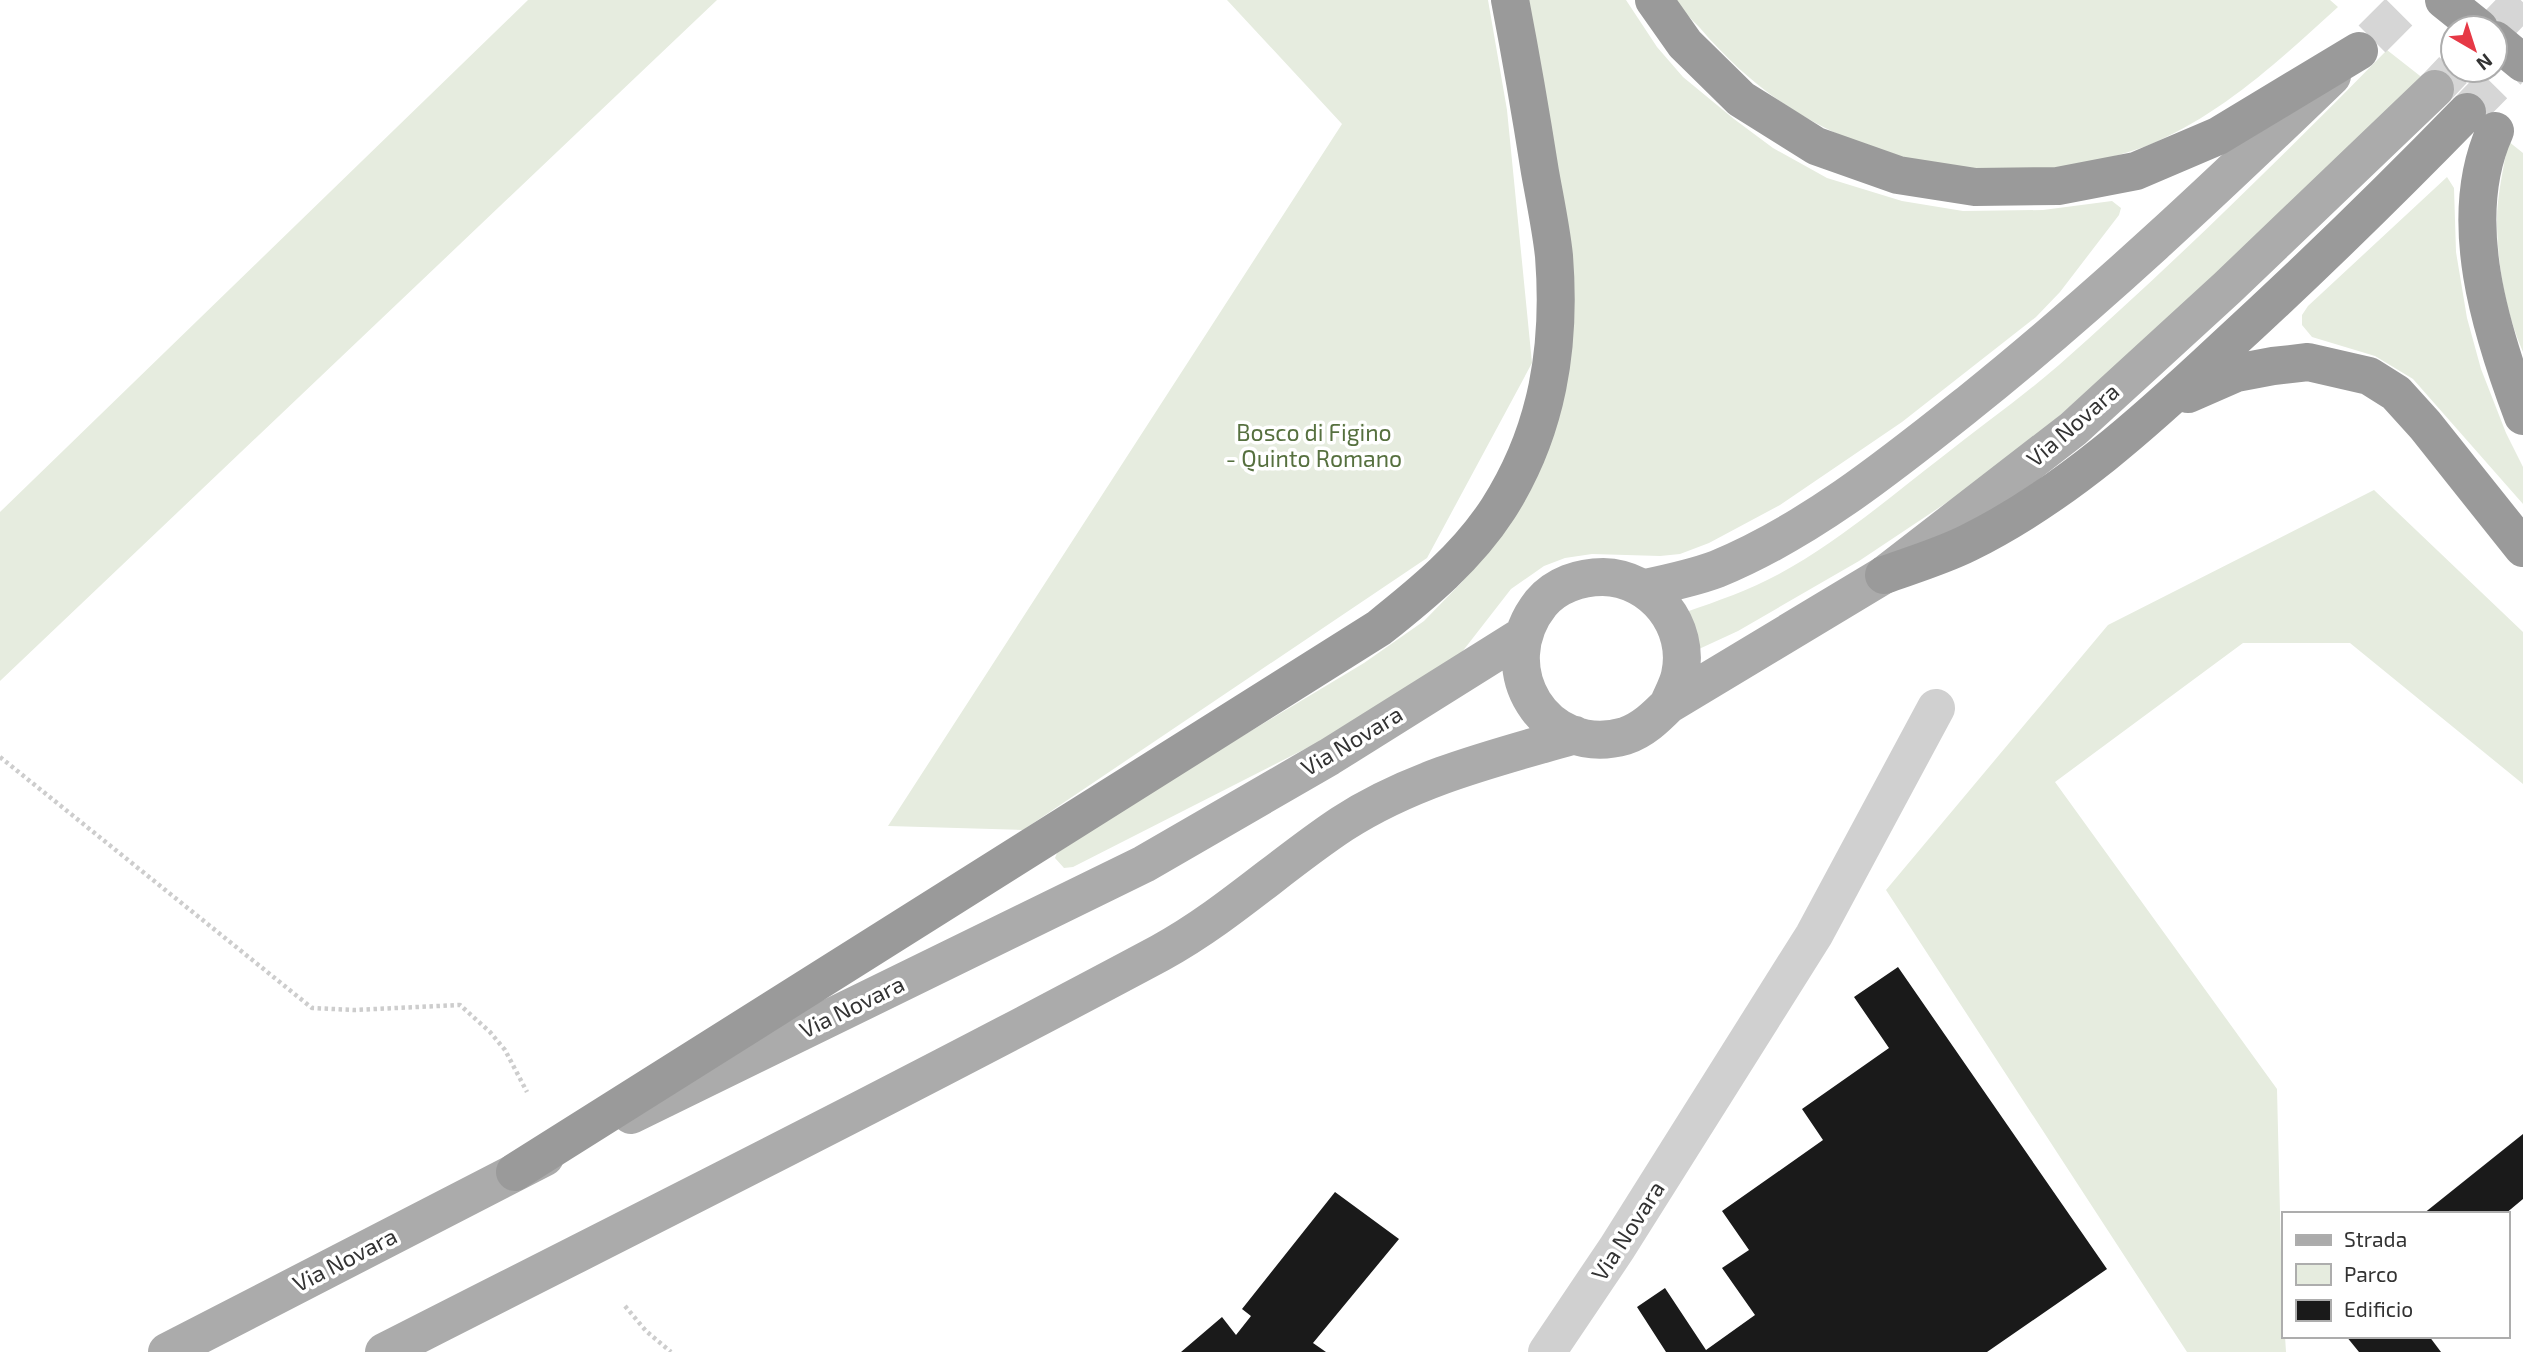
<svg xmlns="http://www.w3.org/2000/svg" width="2523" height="1352" viewBox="0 0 2523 1352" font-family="'Exo 2',sans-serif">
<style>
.green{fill:#e6ecdf}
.building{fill:#1a1a1a}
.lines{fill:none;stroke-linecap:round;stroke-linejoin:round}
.primary-tunnel{stroke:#d6d6d6;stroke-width:38;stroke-dasharray:38 19;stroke-linecap:butt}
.motorway-tunnel{stroke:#d6d6d6;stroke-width:38;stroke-dasharray:38 19;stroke-linecap:butt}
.path{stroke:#cdcdcd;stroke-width:4.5;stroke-dasharray:3.5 3.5;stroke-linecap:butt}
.minor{stroke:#d0d0d0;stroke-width:38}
.primary{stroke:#ababab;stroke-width:38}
.motorway{stroke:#9a9a9a;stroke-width:38}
.motorway-bridge{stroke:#9a9a9a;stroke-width:38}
.labels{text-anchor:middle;stroke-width:7;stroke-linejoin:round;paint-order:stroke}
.street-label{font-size:23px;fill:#333;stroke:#fff}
.park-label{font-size:23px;fill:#56703f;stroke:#fff}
</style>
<rect width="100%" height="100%" fill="#fff"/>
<path class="green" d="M528,0h189l-717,681v-169z
M1227,0h261l19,110 25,253 -105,195 -404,272 -135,-4 454,-702z
M1526,0h100l31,47 26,30 51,42 39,29 54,30 75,23 61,10 80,-1 69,-9 9,7 -2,7 -59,77 -24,25 -134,105 -122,83 -71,38 -29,11 -20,2 -68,-2 -27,4 -21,8 -33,23 -56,72 -40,32 -342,174 -9,1 -9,-10 2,-5 104,-68 203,-122 60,-42 38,-39 46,-61 51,-111z
M1676,0h654l8,7c-56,51 -111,103 -182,135 -45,20 -132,35 -181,29 -33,-4 -68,-12 -99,-20 -12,-3 -23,-10 -34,-15 -57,-26 -101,-60 -142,-108 -9,-9 -18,-18 -24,-28z
M2387,50l37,29 -212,202 -206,182 -147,98 -121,70 -39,18 -13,-37c32,-11 63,-22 93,-38 59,-32 111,-77 163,-117 39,-31 80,-60 117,-92 113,-100 222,-207 328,-315z
M2508,141l15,12v199c-17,-39 -25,-83 -26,-126 -1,-28 7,-58 11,-85z
M2447,177l7,11 2,64 11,66 14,51 25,64 17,34v37l-110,-125 -38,-23 -63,-19 -10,-12v-10l6,-9z
M2374,490l149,142v152l-173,-141h-107l-188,139 222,307 6,247h2l1,16h-99l-301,-462 222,-265z"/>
<path class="building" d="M1898,967l209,302 -120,83h-321l-29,-45 28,-19 41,62 49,-35 -33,-47 27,-18 -27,-39 101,-71 -21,-31 87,-61 -35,-51z
M2523,1134v65l-18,15h-82z
M1335,1192l64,47 -86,104 13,9h-145l41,-35 14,18 15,-19 -9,-7z
M2346,1336h83l12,16h-82z"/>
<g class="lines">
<path class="primary-tunnel" d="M2495,28l27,-28
M2372,39l39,-39
M2435,89l18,-19"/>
<path class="motorway-tunnel" d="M2467,112l56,-57"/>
<path class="path" d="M0,757l312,251 42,2 106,-5 30,27 15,18 22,42
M625,1306l21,25 25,21"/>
<path class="minor" d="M1547,1352l70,-104 197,-313 122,-227"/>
<path class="primary" d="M1645,588c24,-5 48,-10 72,-19 92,-38 174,-104 252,-166 127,-102 246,-214 363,-327
M1668,705c4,-10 10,-20 12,-30 11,-49 -27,-97 -77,-98 -23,0 -47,8 -62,26 -52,65 4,156 84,133 18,-6 31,-19 43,-31l216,-130 189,-146 154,-141 208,-199
M631,1115l513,-251 185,-107 193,-121
M167,1352l378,-195
M384,1352c259,-132 520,-262 776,-399 66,-36 120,-88 182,-129 71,-46 153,-66 233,-89"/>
<path class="motorway" d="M1654,0l31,44 56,55 75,47 82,29 77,12 83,-1 78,-15 82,-35 141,-85
M2444,0l35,28
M2495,131c-40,88 -4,200 28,285
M2188,394l48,-21 37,-7 35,-4 61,14 27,17 29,32 98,123
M1884,575c28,-10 58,-19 84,-32 97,-48 178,-122 256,-195 83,-76 164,-155 243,-236
M515,1172l864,-544c44,-35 88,-71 119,-119 50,-78 63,-163 56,-253 -3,-28 -9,-56 -14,-84 -9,-57 -19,-115 -30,-172"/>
<path class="motorway-bridge" d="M2495,40l28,23"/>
</g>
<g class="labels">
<g class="street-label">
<text transform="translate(2073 425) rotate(-41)" y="8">Via Novara</text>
<text transform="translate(1352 741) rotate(-31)" y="8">Via Novara</text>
<text transform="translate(852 1007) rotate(-26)" y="8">Via Novara</text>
<text transform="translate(1628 1231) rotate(-57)" y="8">Via Novara</text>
<text transform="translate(345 1260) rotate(-27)" y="8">Via Novara</text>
</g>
<g class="park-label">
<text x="1314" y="441">Bosco di Figino<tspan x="1314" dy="26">- Quinto Romano</tspan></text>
</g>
</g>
<rect x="2282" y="1212" width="228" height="126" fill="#ffffff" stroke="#adadad" stroke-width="2"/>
<rect x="2296" y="1235" width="35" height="10" fill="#ababab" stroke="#adadad" stroke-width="2"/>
<text x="2344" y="1247" font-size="21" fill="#333333">Strada</text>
<rect x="2296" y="1264" width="35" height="21" fill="#e6ecdf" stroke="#adadad" stroke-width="2"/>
<text x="2344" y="1282" font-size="21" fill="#333333">Parco</text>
<rect x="2296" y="1300" width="35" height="21" fill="#1a1a1a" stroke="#adadad" stroke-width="2"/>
<text x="2344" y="1317" font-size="21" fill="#333333">Edificio</text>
<g transform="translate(2474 49) rotate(141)"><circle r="33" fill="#ffffff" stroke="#adadad" stroke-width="2"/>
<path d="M0-5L12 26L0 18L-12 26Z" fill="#e63946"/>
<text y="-10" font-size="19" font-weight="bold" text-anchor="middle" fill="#333333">N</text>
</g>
</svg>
